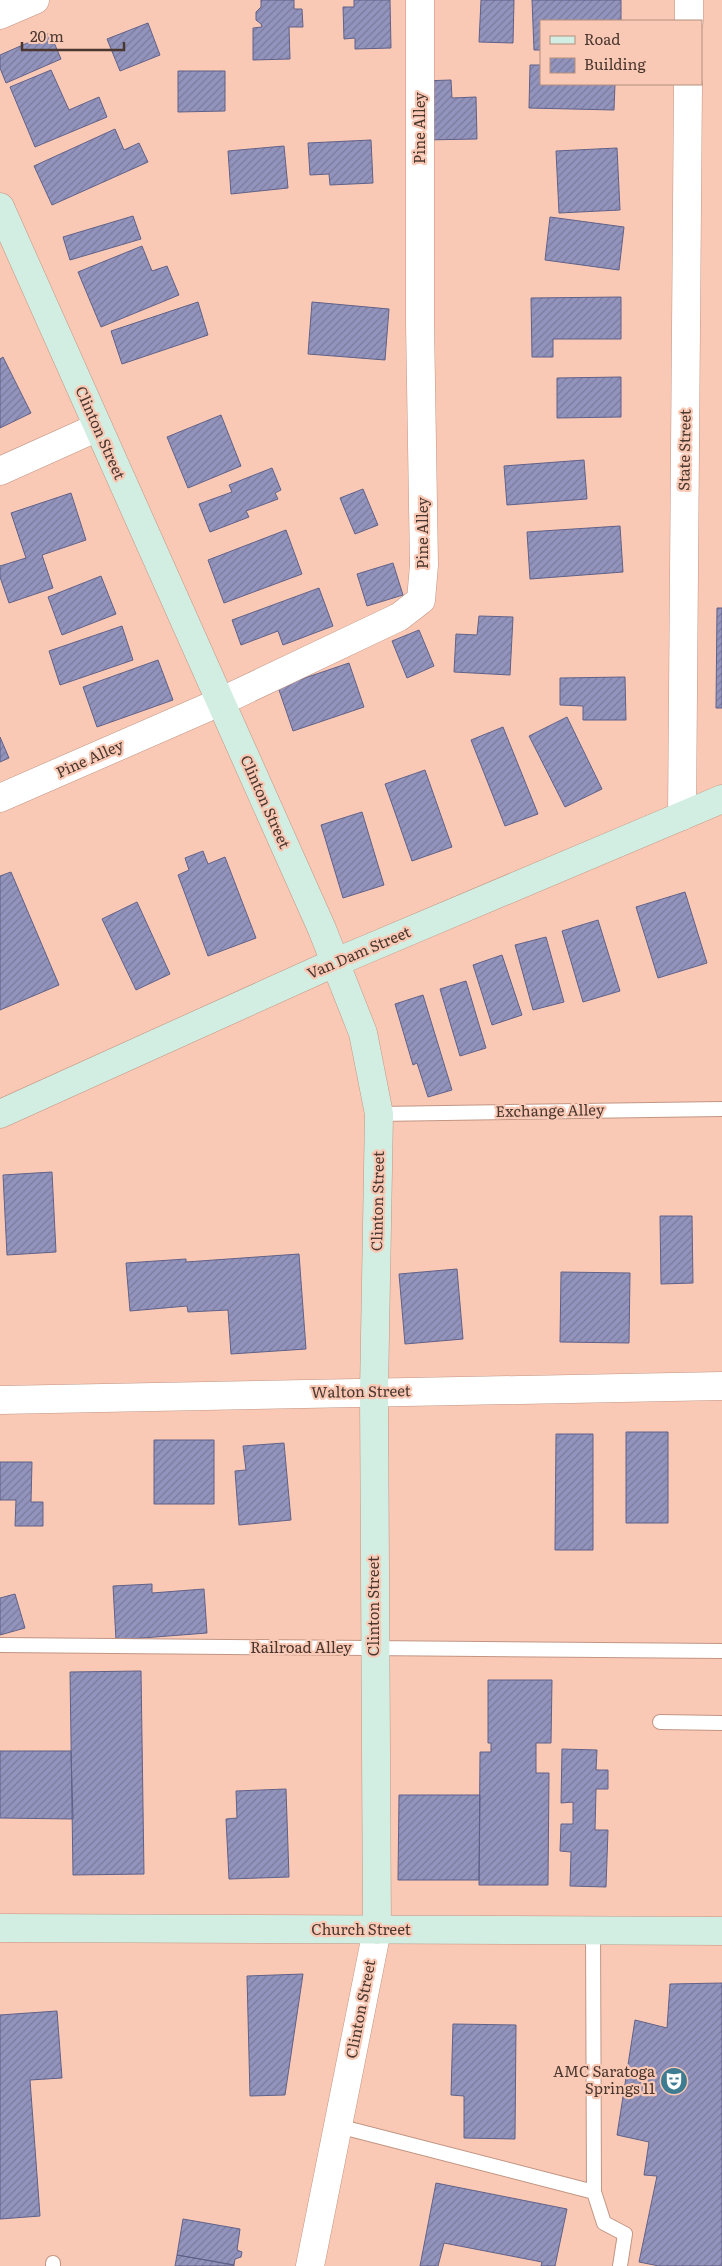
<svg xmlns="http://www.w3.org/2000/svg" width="722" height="2266" viewBox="0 0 722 2266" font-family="Literata,serif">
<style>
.building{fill:url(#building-hatch);stroke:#616188}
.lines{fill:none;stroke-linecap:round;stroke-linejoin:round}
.lane-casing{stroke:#c29583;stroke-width:16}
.street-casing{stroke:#c29583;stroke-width:29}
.secondary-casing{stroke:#c29583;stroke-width:29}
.lane{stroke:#fff;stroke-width:14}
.street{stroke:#fff;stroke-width:28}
.secondary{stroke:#d2eee2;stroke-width:28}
.labels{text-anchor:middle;stroke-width:4.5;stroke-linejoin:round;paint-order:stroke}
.street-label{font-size:15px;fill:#4a372f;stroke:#f9c9b5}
.poi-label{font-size:15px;fill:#4a372f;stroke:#f9c9b5;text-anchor:end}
</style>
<defs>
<pattern id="building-hatch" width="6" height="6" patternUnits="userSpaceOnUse" patternTransform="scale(1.25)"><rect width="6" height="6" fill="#9394be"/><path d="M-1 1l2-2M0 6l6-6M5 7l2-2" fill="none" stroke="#7a7a9b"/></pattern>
</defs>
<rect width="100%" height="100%" fill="#f9c9b5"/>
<path class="building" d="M261,0h33v9h8l1,18h-14l1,32 -37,1v-32l9,-1 -1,-3 -5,-4v-8l5,-5z
M354,0h36l1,48 -36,1v-11l-11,1 -1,-32h11z
M481,0h33l-1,43 -34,-1z
M532,0h89v21h-80v29h-7z
M148,23l12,32 -40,16 -13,-32z
M50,33l11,26 -55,24 -6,-15v-13z
M530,65h11v19h74l-1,26 -85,-2z
M51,70l18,40 30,-13 8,20 -72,30 -25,-60z
M178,71h47v40l-47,1z
M451,80l1,18 24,-1 1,42 -54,1 -2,-59z
M115,129l9,21 15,-7 9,19 -96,43 -18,-39z
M371,140l2,43 -43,2 -1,-11 -19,1 -2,-32z
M284,146l4,42 -57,6 -3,-43z
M617,148l3,62 -61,3 -3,-62z
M133,216l8,23 -71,21 -7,-23z
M550,217l74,10 -5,43 -74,-10z
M142,246l10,25 15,-5 12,29 -78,32 -23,-55z
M621,297v42h-68v18h-21l-1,-59z
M198,302l10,33 -86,29 -11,-33z
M312,302l77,7 -4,51 -77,-6z
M3,357l28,56 -31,15v-69z
M621,377v40l-64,1v-40z
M221,415l20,51 -53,22 -21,-51z
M584,460l3,39 -80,6 -3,-39z
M272,468l9,22 -6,3 3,6 -32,12 3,6 -39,15 -11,-28 33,-12 -3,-7z
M363,489l15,36 -23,9 -15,-36z
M71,493l15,47 -44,15 11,33 -44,15 -9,-26v-11l26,-8 -15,-45z
M620,526l3,46 -93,7 -3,-47z
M286,530l16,44 -78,29 -16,-43z
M393,563l10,32 -36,11 -10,-32z
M101,576l15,38 -54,21 -14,-38z
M319,588l14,38 -50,19 -5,-14 -37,14 -9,-25z
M717,608h5v100h-6z
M479,616l34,1 -3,58 -56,-3 2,-38 21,1z
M122,626l11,34 -73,25 -11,-34z
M419,630l15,36 -27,12 -15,-37z
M158,660l15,40 -76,27 -14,-40z
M349,663l15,44 -71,24 -15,-44z
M625,677l1,43h-43v-14l-23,-1v-27z
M567,717l35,72 -37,18 -36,-71z
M503,727l35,87 -33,12 -34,-86z
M0,737l9,21 -9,4z
M425,770l27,77 -40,14 -27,-77z
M362,812l22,73 -41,13 -22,-73z
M203,851l5,13 17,-7 31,81 -48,18 -30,-81 11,-5 -4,-12z
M11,872l48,113 -59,25v-134z
M685,892l22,71 -49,15 -22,-71z
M137,902l33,72 -34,16 -34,-71z
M598,920l22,71 -37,11 -21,-71z
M546,937l18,65 -31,8 -18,-65z
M502,955l20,60 -30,10 -19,-60z
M466,981l20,67 -26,8 -20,-67z
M423,995l29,95 -24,7 -11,-34 -4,2 -18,-61z
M52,1172l4,80 -49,3 -4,-80z
M660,1216h32l1,67 -32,1z
M299,1254l7,95 -75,5 -3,-44 -40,2 -1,-6 -57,5 -4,-48 60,-4v3z
M457,1269l6,70 -58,5 -6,-70z
M561,1272l69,1 -1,70 -69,-1z
M626,1432h42v91h-42z
M556,1434h37v116h-38z
M154,1440h60v64h-60z
M284,1443l7,77 -52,5 -4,-54 11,-1 -3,-24z
M0,1462h32l-1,40h12v24h-28l1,-26h-16z
M152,1584v9l52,-4 3,44 -91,7 -3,-54z
M15,1594l10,34 -25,7v-37z
M141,1671l3,203 -71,1 -3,-203z
M488,1680h64l-1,63h-15v30h13l-1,112h-69l1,-133h11v-9h-3z
M562,1749l35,1 -1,20h12v19h-12l-1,41h13l-2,57 -36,-1 1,-34 -11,-1 1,-27h12v-22l-12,1z
M0,1751h71l2,68 -73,-1z
M286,1789l3,88 -60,2 -3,-60 11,-1 -1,-27z
M399,1795h81l-1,85h-81z
M303,1974l-18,121 -35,1 -3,-120z
M722,1983v283h-63l-20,-4 18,-86 -13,-1 5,-33 -32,-7 18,-115 32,8 3,-44z
M57,2011l5,67 -32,2 10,136 -40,3v-204z
M453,2024l63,1 -1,114 -51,-1v-42l-13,-1z
M436,2183l131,26 -12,57h-14l1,-4 -98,-19 -6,23h-18z
M183,2219l57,10 -3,21 5,2 -1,5 -6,2 -1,6 -57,-10z
M177,2255l57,10v1h-59z"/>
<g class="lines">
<g class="lane-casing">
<path id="lane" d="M379,1114l343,-5
M0,1645l722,6
M660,1722l62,1
M593,1930l1,262
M338,2126l256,66 10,31 21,11 -5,32
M53,2266v-3"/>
</g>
<g class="street-casing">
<path id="street" d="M0,15l35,-15
M689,21v-21
M0,471l98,-44
M0,798l220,-96 179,-85 22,-17 3,-35 -4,-242v-323
M682,816l6,-732
M0,1400l722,-14
M310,2266l67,-336"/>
</g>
<g class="secondary-casing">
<path id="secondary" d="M0,207l322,722 41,104 16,81 -5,278 3,538
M0,1114l334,-151 388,-164
M0,1928l722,3"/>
</g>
<use href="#lane" class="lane"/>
<use href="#street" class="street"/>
<use href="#secondary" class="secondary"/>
</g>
<defs>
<g id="theatre-disc" transform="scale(1.4375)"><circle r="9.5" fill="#3e7c92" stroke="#f9c9b5"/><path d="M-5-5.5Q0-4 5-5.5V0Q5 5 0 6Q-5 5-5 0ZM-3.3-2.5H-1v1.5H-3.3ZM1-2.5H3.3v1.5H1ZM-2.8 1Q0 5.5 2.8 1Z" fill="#fff"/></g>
</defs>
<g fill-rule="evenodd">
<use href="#theatre-disc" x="674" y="2081"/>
</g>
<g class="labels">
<g class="street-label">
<text transform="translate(420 128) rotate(-90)" y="5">Pine Alley</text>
<text transform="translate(100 433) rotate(66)" y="5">Clinton Street</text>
<text transform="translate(685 450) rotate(-89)" y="5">State Street</text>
<text transform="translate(423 533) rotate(-90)" y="5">Pine Alley</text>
<text transform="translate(90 759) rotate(-24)" y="5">Pine Alley</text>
<text transform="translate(265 802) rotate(66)" y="5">Clinton Street</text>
<text transform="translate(359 953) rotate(-23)" y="5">Van Dam Street</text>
<text transform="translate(550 1111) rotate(-1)" y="5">Exchange Alley</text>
<text transform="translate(378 1201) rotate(-89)" y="5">Clinton Street</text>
<text transform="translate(361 1392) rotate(-1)" y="5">Walton Street</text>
<text transform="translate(374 1606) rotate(-90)" y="5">Clinton Street</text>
<text x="301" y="1653">Railroad Alley</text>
<text x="361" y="1935">Church Street</text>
<text transform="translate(361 2009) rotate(-79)" y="5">Clinton Street</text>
</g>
<g class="poi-label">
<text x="655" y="2077">AMC Saratoga<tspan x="655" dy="17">Springs 11</tspan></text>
</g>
</g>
<rect x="540" y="20" width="162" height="65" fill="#f9c9b5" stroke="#b38f7f"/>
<rect x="550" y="36" width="25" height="8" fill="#d2eee2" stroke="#b38f7f"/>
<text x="584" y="45" font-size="15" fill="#4a372f">Road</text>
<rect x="550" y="58" width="25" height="15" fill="url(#building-hatch)" stroke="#b38f7f"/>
<text x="584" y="70" font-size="15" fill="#4a372f">Building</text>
<path d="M22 42v8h102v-8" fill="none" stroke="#4a372f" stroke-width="2.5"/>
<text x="30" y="42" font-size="15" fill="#4a372f" stroke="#f9c9b5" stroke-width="4" paint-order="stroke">20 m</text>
</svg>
